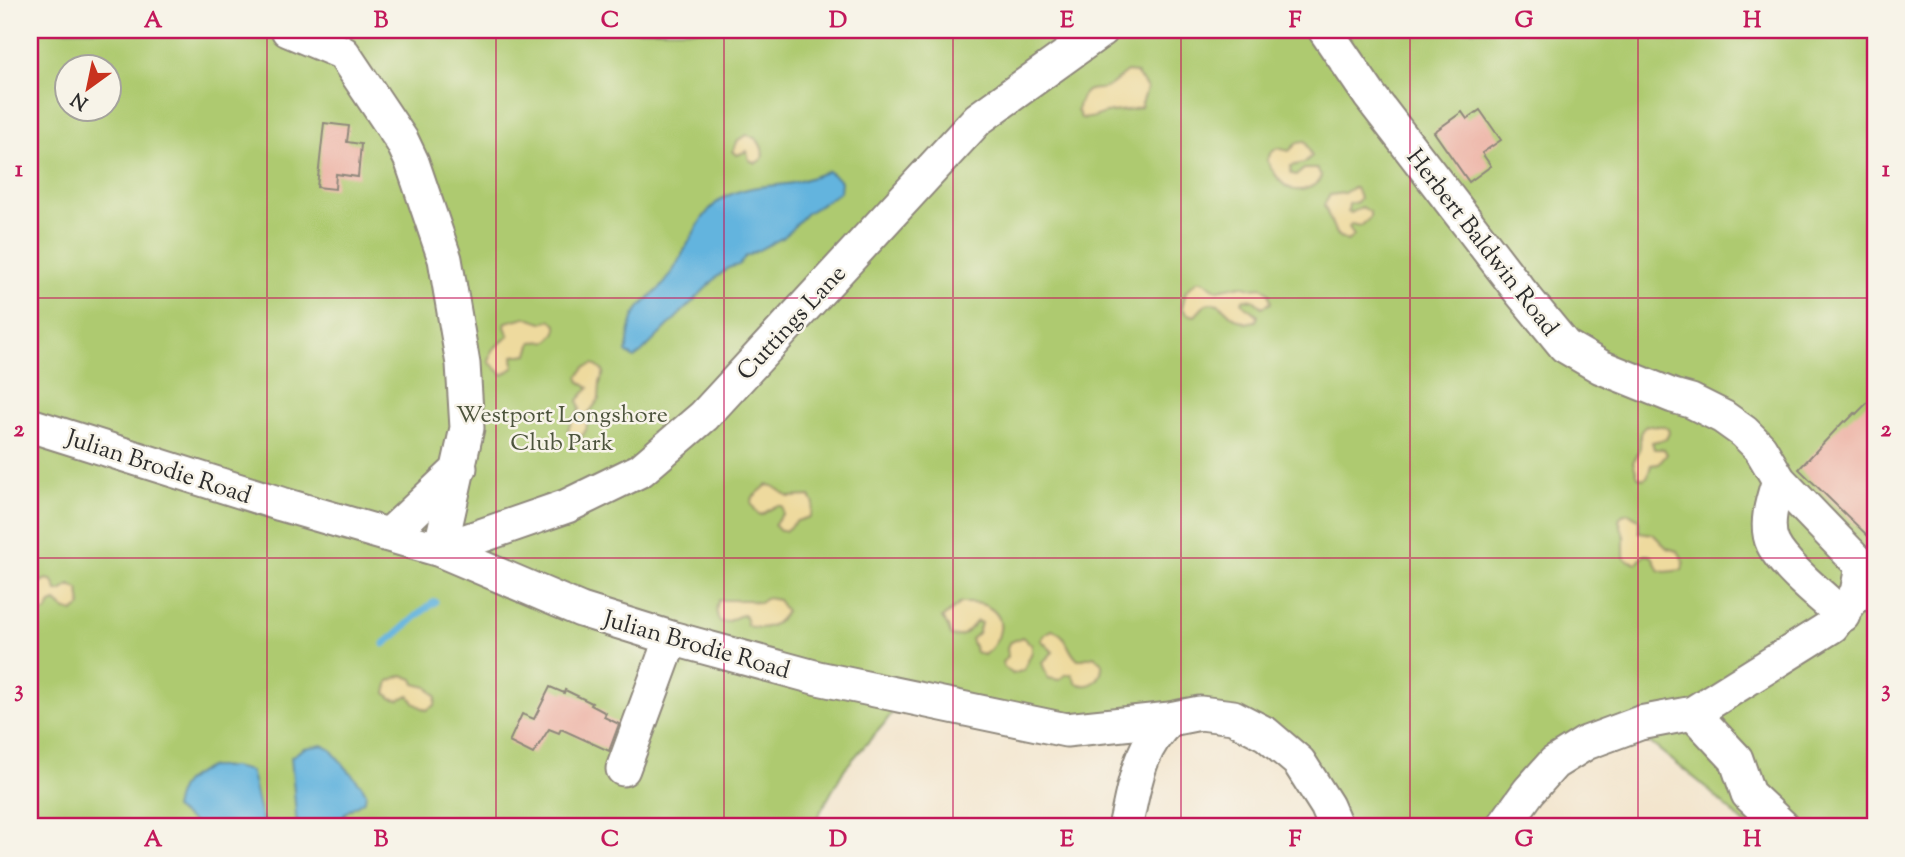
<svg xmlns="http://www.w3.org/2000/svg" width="1905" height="857" viewBox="0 0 1905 857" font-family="'Sorts Mill Goudy',serif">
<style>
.green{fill:#aeca70;stroke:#6c7a4e;stroke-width:2;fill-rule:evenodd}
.sand{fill:#eeda9e;stroke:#8c8264;stroke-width:2}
.water{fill:#63b4de;stroke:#477084;stroke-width:2}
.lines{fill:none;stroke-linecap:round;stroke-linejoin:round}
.stream{stroke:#63b4de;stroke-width:7}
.building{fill:#edb2a5}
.minor-casing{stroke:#8f887c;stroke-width:37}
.minor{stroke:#fff;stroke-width:33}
.grid{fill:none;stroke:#c2185b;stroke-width:2;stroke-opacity:0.55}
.labels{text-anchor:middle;stroke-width:5;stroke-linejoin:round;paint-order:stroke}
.street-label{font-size:24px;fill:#2b2b2b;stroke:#f7f3e8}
.park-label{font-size:24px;fill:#4c533c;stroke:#f7f3e8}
.neatline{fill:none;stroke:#c2185b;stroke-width:2.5}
.grid-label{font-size:23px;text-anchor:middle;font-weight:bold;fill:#c2185b}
</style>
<rect width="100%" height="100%" fill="#f7f3e8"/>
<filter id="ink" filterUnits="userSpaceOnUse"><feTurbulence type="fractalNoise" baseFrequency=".0143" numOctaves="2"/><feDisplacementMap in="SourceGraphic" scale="14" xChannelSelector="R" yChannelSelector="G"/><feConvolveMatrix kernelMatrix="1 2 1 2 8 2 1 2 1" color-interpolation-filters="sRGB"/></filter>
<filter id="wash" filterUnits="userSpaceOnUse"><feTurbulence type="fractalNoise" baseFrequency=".00686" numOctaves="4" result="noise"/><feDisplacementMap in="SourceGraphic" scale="28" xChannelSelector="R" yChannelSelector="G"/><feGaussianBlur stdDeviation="1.57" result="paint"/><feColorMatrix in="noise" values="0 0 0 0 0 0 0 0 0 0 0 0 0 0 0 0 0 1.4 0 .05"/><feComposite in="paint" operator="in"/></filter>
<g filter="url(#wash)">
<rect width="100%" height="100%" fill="#f3e5cd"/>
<path class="green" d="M30,30h1845v797h-127l-46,-43 -54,-43h-61l-98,86h-142l-67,-99 -208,-8 -163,-30 -26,35 -38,43 -33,59h-782zM66,66h42v42h-42z"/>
<path class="sand" d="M1127,72l9,1 11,15 -6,19c-12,5 -24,3 -36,6 -11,3 -11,6 -24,5l-4,-8c8,-31 17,-15 32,-24 7,-4 12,-10 18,-14z
M747,135c11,2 18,13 15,24l-6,4 -7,-3 -2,-9 -10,4 -4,-4 5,-11z
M1305,141l7,15 -8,7 -13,3 -1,5 2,3 5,1 7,-6h13l4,6 -1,6c-27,21 -41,3 -53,-21l4,-7 6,-5 12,3 9,-9z
M1352,188h4l4,10 -3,4 -8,2 -1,8 3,1 11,-6 8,5v6l-9,8 -10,-2 -2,3 5,9 -7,5 -11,-7 -12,-29 6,-10 14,-2z
M1197,281h6l15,9 23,-5 10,3 12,-1 6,6 2,10 -9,4 -9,-7 -9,-1 -2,3c3,7 12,7 16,14l-2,5 -10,2c-5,-2 -12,-5 -16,-9 -9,-8 -10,-13 -24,-10l-11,12 -8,-2 -5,-6 4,-17z
M525,317l17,6 9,-3 5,4v8l-7,9 -17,1 -4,12 -15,2 1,11 -11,8 -14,-13 3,-12 17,-14 -4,-9 1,-5z
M594,364l10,8 -4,11 -1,16 -10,14 -3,17 -4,6 -10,1 -4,-7 4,-10 8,-10 -2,-10 11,-12 -9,-6 -2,-5 7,-10z
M1646,426h17l5,3 1,4 -3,6 -14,3 2,7h10l3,5 -8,10 -8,1 -3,11 -4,3 -6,-2 -5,-15c3,-5 7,-10 7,-16 1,-9 -3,-13 6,-20z
M767,485l6,1 16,11 21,-1 4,8 -4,13 -13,4 -12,10h-5l-6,-6 9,-12 -1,-7h-6l-15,9 -4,-2 -6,-10 2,-6z
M1628,513l11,6v13l14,2 14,14 11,3 6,10 -2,9 -17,2 -6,-2c-6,-7 -3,-16 -14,-15l-8,8 -11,-3 -2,-4v-20l-5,-16 3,-5z
M47,579l6,2 4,10h4l9,-6 9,5 2,16 -8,6 -9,-3 -8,-7 -5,2 -5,8h-12l-3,-5c-1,-13 3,-24 16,-28z
M767,598l11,2 8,11c-7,15 -25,21 -39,14l-2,-10c-11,0 -15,10 -26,6 -3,-8 -4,-14 0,-21h29l12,3z
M961,603c8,0 16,-1 23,2 26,11 17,37 0,50l-8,-3 -5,-13 7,-6 3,-10 -4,-2c-8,8 -12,18 -26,15l-3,-9 -6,-9z
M1052,630c16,4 14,19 25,29h6l11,-3 8,7v5c-2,14 -13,21 -26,15l-4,-9 -7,1 -6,5 -11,-2 -6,-15 11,-11 -12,-12 3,-5z
M1022,637l10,8v7l-8,18 -11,4 -9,-7 -2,-5 6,-5 -1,-9 2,-5z
M402,675l11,4 2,5 12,3 9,9 -1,9 -9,5 -12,-7 -5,-8 -10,5 -8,-2 -5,-5 3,-12z"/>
<path class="water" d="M828,171l13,10 -1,11 -34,22 -22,23 -39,20 -6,8 -11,3 -13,11 -74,74 -7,5 -8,-6c3,-11 3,-26 8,-36 7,-15 24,-23 33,-36 20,-27 31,-72 62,-85 23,-10 40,-8 63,-12 13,-3 24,-7 36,-12z
M323,745l8,5 31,36 4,7 -1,7 -20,13 -7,14h-41l-6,-70 13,-9z
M209,767h24l17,4c7,19 6,39 16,56h-66l-26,-18c4,-26 12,-30 35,-42z"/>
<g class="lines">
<path class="stream" d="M384,644c18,-13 32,-30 51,-42"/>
</g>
<g id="blocks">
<path class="building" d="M1480,110l21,30 -19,13 9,13 -22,16 -35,-50 28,-20 5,7z
M324,123l25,3 -2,16 14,2 -3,33 -22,-3 -1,15 -18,-2z
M1875,395v148l-76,-74 45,-48 2,1 9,-9 1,1z
M550,687l14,6 1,-3 27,13 -1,2 15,8 -2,4 15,7 -10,27 -48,-22 -2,4 -10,-4 -16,25 -24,-12 13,-28 12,5z"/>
</g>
</g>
<g filter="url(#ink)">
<use href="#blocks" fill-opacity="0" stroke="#8f887c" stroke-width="2"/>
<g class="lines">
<g class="minor-casing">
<path id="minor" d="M288,30l55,23 59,88 10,21 33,97 18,105 4,64 -27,122
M1325,30l45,66 149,194 46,56 36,21 72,29 18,5 32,16 21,15 16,16 19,32 83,86 -5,27 -25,33 -139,87 -53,10 -54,20 -32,20 -25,28 -26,36
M30,425l251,79 159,46 141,60 90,28 147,40 248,52 104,-11 30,-6 33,4 33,17 33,28 28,44 9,21
M1779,480c-6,19 -15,45 -6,64 10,21 51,55 70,71
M389,535l71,-67
M440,550l127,-44 74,-36 63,-54 274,-297 124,-89
M1693,713l43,46 12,35 35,33
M623,769l48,-131
M1125,827c10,-41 12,-78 45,-108"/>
</g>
<use href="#minor" class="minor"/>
</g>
</g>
<path class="grid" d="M267,30v797M496,30v797M724,30v797M953,30v797M1181,30v797M1410,30v797M1638,30v797M30,298h1845M30,558h1845"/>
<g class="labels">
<g class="street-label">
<text transform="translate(1483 242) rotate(52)" y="8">Herbert Baldwin Road</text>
<text transform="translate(791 322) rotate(-47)" y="8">Cuttings Lane</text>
<text transform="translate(159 466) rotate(18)" y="8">Julian Brodie Road</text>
<text transform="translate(697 644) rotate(16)" y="8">Julian Brodie Road</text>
</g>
<g class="park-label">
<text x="562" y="422">Westport Longshore<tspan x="562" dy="28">Club Park</tspan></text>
</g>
</g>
<rect width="1905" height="857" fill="none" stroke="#f7f3e8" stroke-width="77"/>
<g transform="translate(88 88) rotate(213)"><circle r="33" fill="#f7f3e8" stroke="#a5a39c" stroke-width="2"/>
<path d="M0-5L12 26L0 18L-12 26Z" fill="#c8321e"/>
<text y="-10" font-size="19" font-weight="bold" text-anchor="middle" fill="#2b2b2b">N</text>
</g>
<rect x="38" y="38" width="1829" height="780" class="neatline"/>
<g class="grid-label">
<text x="153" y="27">A</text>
<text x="381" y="27">B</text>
<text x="610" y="27">C</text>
<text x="838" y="27">D</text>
<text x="1067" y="27">E</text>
<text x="1295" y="27">F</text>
<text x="1524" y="27">G</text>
<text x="1752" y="27">H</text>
<text x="19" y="176">1</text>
<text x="1886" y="176">1</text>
<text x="19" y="436">2</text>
<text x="1886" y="436">2</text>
<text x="19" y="696">3</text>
<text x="1886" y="696">3</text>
<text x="153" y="846">A</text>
<text x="381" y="846">B</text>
<text x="610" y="846">C</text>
<text x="838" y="846">D</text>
<text x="1067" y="846">E</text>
<text x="1295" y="846">F</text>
<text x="1524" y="846">G</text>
<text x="1752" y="846">H</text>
</g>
</svg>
